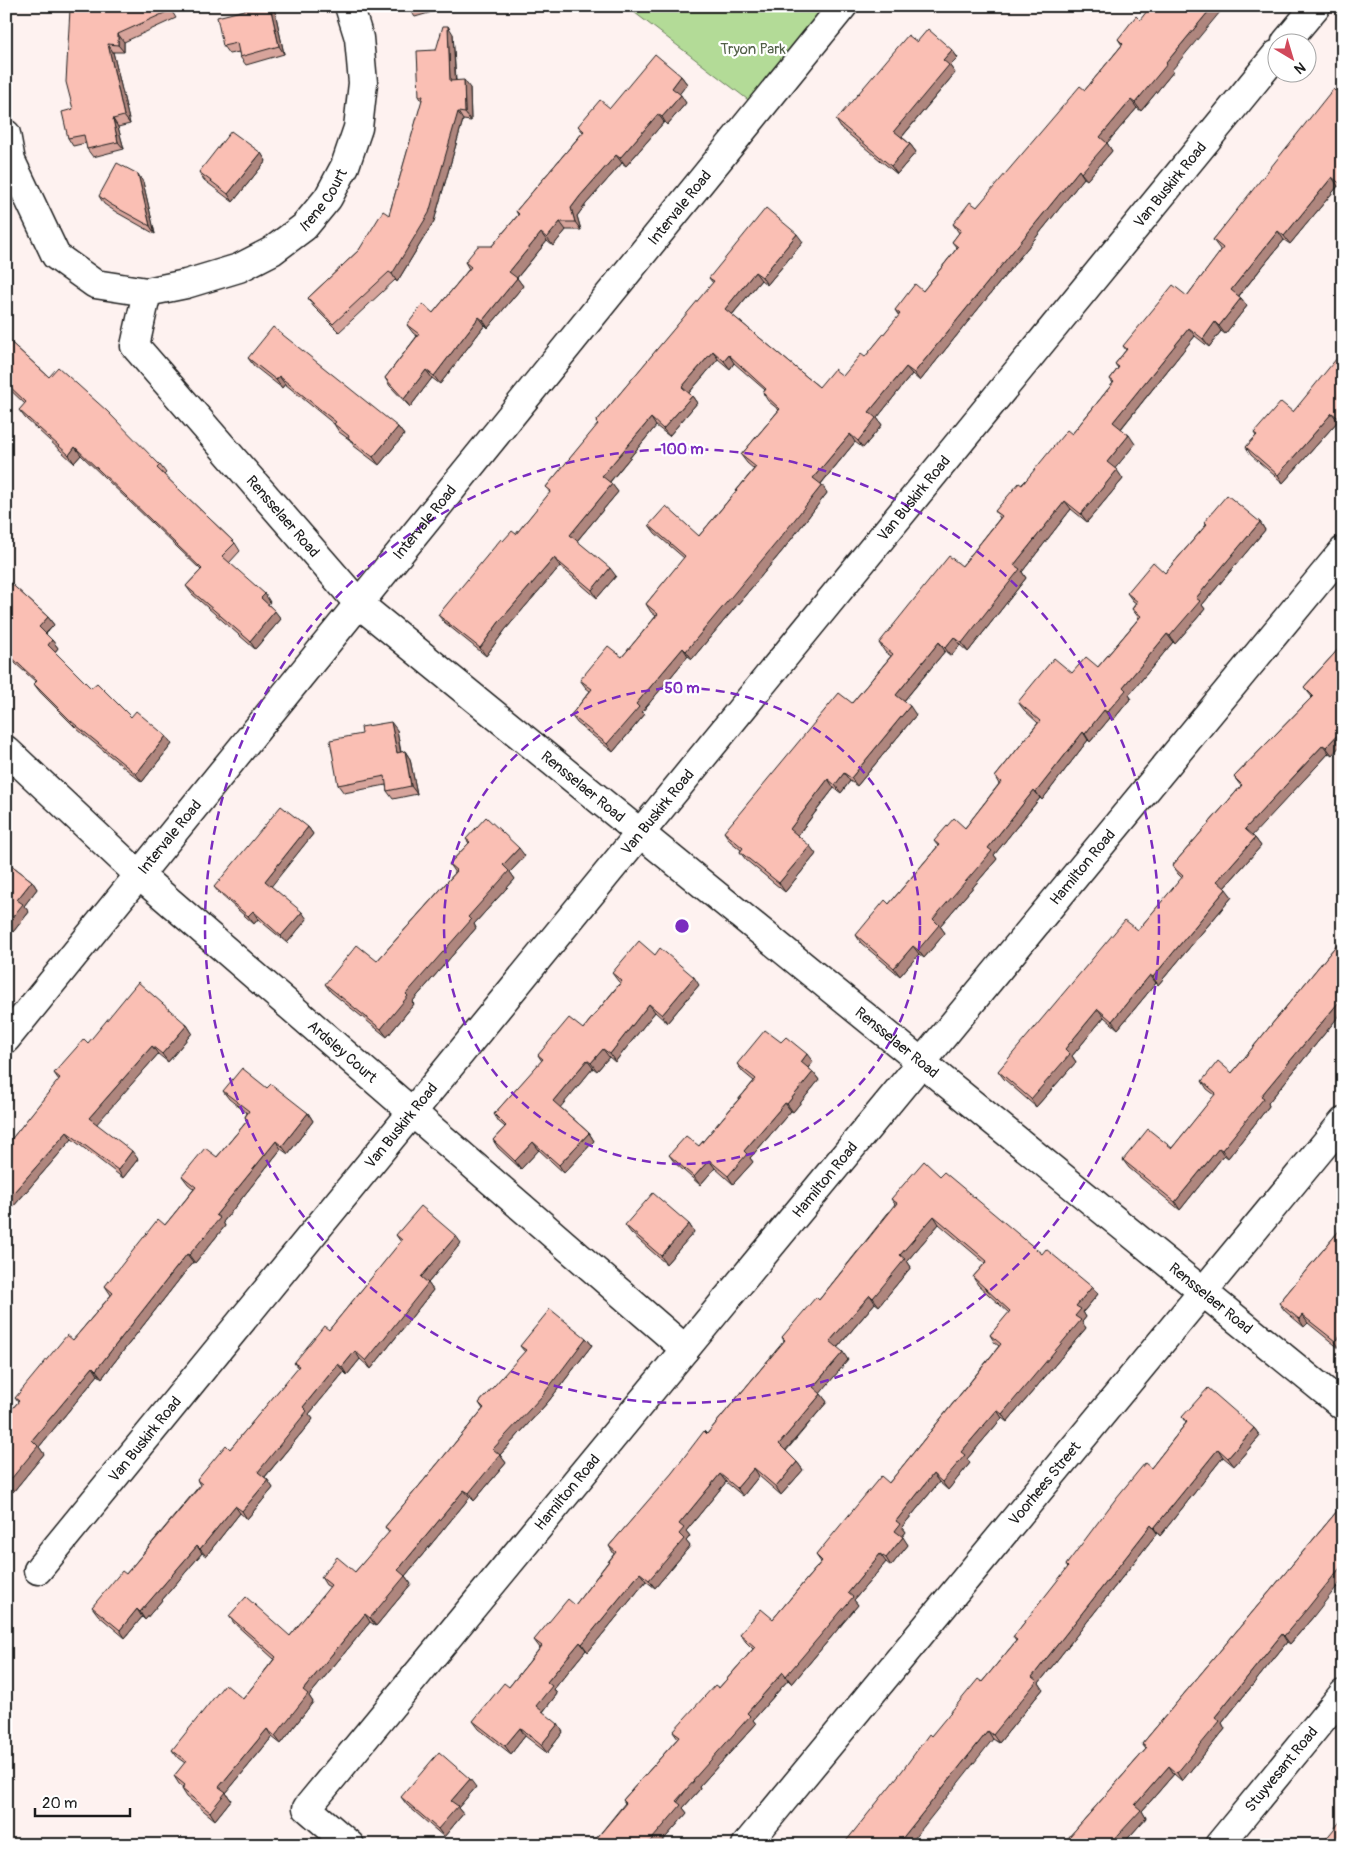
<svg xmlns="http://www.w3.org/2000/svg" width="1349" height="1851" viewBox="0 0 1349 1851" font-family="Pangolin,sans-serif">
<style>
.green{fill:#b3db97;stroke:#687c5a}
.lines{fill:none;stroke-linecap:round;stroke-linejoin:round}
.minor-casing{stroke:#1c1c1c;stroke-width:31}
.minor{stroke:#fff;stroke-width:28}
.wall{fill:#d7a49b;stroke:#1c1c1c}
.shaded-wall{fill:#af867e;stroke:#1c1c1c}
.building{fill:#fabfb4;stroke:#1c1c1c}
.ring{fill:none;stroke:#7b2cbf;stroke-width:2.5;stroke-dasharray:9 6}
.labels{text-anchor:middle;stroke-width:4.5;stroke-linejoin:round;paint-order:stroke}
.park-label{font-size:15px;fill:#515f47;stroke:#fff}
.street-label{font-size:15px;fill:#1c1c1c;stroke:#fff}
.centre{fill:#7b2cbf;stroke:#fff;stroke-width:2.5}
.ring-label{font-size:15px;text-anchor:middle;font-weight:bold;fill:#7b2cbf;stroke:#fff;stroke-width:4.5;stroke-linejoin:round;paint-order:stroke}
</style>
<rect width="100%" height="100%" fill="#fef2f0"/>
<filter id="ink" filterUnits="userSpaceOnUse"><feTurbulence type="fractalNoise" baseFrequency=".02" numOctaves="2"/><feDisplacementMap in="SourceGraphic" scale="10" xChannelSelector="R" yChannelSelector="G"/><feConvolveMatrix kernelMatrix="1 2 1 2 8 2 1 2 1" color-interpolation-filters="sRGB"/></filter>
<g filter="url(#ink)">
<path class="green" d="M626,6h217l-83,103z"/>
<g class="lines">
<g class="minor-casing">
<g id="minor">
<path d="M1286,42l30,-36"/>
<path id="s1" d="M6,134l5,27 45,95 39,28 52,8 39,-8 53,-16 33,-17 32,-24 24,-29 17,-32 13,-38 5,-45 -4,-45 -10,-32"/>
<path id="s2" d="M147,292l-12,54 224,258 984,802"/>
<path id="s3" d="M6,750l133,125 546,474"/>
<path id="s4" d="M6,1039l837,-1033"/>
<path id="s5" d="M38,1570l1238,-1515"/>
<path id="s6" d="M350,1845l-43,-37 1036,-1257"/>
<path id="s7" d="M746,1845l597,-723"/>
<path id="s8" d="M1219,1845l124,-151"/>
</g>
</g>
<use href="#minor" class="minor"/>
</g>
<path class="wall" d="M107,6h53l1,4h10l5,8 -52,24v10h-11l17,72 -12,3 6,22 -31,8 -6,-8 -1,-6 -13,3 -5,-8 5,-29 37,-100z
M261,6h10l4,6 9,42 -38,11 -6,-8 -1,-5 -10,2 -6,-8z
M408,6h45l-38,11 -6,-8z
M453,34l3,46 14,8 1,33 -8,-1 -29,101 -37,61 -2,-2 -56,52 -26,-26 -5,-8 51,-48 30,-35 33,-114 -3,-5 17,-46z
M1118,39l54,31 1,2 -32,39 -4,-3 -30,35 5,8 -25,29 -3,-2 -164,203 -8,-7 -35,44 5,7 -19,23 -8,-6 -34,42 6,9 -44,57 -91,109 -4,-3 -46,56 3,2 -32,38 -36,-29 -6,-8 19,-24 -4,-3 -6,-8 42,-23 34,-41 -5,-4 -5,-8 38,-46 -29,-25 -6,-8 50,11 55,-67 -7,-6 -6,-8 38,-45 -11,-9 -5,-8 2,-3 -31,-27 -4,6 -12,-10 -29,34 3,3 5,7 -28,33 -13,-10 -46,56 8,10 -41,49 39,35 -19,22 -37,-32 -55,64 -19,26 -42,-34 -6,-7 65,-74 13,-7 34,-41 -4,-6 52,-62 -2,-3 117,-139 -4,-5 94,-36 -36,43 -6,-5 -29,35 87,72 24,-11 22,-19 34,-41 -4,-6 28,-19 34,-43 -5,-6 7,-9 -6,-9 24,-17 108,-117 37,-45z
M917,42l35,8 6,8 -8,8 5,7 -53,64 8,7 6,8 -19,22 -56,-46 -5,-8z
M681,76l6,8 -8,10 7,9 -19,22 -3,-3 -38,44 -4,-3 -36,41 -9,12 4,14h-15l-13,16 -6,-5 -30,37 6,8 -35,42 -3,-3 -45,59 -8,-6 -22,29 -20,-21 -5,-8 32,-42 -4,-3 -6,-8 26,-12 36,-44 -4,-7 27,-16 26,-31 -2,-4 67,-79 -5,-6 32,-18z
M1343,83v106l-5,-3 -48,58 -6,-4 -45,56 2,2 6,8 -22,28 -4,-3 -12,16 -14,-11 -74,93 14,15 -20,24 8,11 -36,43 -16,-13 -49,63 4,6 -58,74 -8,-7 -9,11 -6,-5 -41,50 12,14 -59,71 -7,-5 -9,12 -7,-5 -36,47 18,19 -31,38 -39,-32 -6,-8 1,-2 -11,-9 -6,-9 128,-129 39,-47 -6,-4 -6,-9 83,-77 38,-48 -5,-7 77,-77 41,-51 -3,-4 8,-11 -3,-4 11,-14 -3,-4 64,-50 34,-45 -2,-3 -6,-8z
M261,153l5,8 -33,41 -29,-22 -5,-8z
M143,182l12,52 -39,-22 -12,-8 -5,-8z
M6,338l43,39 111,88 6,8 -2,2 71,68 5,8 -11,12 41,39 -2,2 13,15 -26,30 -63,-55 -6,-8 15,-16 -120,-115 -7,8 -49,-45 -6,-8 6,-6 -19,-18z
M1343,357v68l-5,-4 -55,62 -32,-28 -5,-8 10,-11 -2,-3 39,-21z
M248,358l150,69 6,8 -25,30 -25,-19 -4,-6 -11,-8 -5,-8 -49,-40 -3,4 -28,-22z
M1204,522h56l5,8 -63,75 3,4 -30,35 -2,-2 -44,53 2,3 -18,22 -3,-2 -20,24 -2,-2 -46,60 -2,-2 -46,57 3,4 -57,67 5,7 -21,25 -5,-4 -19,22 -39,-33 -5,-8 33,-31 49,-58 -4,-5 31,-13 34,-44 -4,-7 43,-54 -14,-13 -6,-8 54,-29 26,-6 41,-49 -7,-9 4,-6 -3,-2 -6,-8 38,-20 41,-48z
M6,579l42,38 6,8 -8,9 6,6 6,8 -3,4 36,36 40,29 41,27 -30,38 -65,-53 -37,-37 -6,-8 2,-2 -30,-27z
M1343,644l-11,111 -3,-2 -77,82 3,3 6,8 -37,42 8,9 -74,88 -2,-2 -38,46 -14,-12 -32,39 4,6 -40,45 -32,-28 -6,-8 140,-141 44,-52 -4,-4 -6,-8 69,-80 -7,-9 78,-80 -8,-10z
M397,730l4,22 4,-1 5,8 7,35 -24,5 -6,-8 -1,-6 -42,8 -6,-8z
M308,827l5,7 -42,52 36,33 -20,24 -29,-24 -4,5 -34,-30 -6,-7z
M466,839l59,17 -15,16 5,7 -41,45 2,4 -64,74 2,2 -27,33 -56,-45 -6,-8 52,-23 78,-88 -6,-9 20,-21z
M6,861l26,20 5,8 -13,17 5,6 -16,20 -7,-5z
M1343,937v74l-75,92 1,3 -41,52 -4,-3 -44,55 -51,-42 -6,-8 49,-12 43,-53 -8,-6 -5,-8 30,-8z
M655,955l44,30 -32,38 -12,-11 -40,50 -6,-5 -12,14 -4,-3 -33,39 29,26 5,8 -30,32 -25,-23 -18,19 -23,-21 -5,-8 12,-13 -6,-5 -5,-8 48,-53 -4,-6 45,-26 37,-46 -2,-2 -6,-8z
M187,1025l5,8 -24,29 -10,-8 -62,70 42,35 -15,19 -51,-39 -66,76v-69l53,-66 -5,-7 34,-30z
M781,1042l32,20 -5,6 5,4 6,8 -26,32 -2,-1 -41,47 3,4 -20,22 -18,-16 -15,17 -25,-22 -6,-8 30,-9 55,-65 -11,-9 -6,-8z
M267,1088l41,25 5,8 -25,33 -7,-5 -58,73 2,4 -30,37 -2,-1 -91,116 -4,-3 -59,72 5,7 -31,38 -7,-6v-70l12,-14 -3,-4 58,-58 38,-45 -6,-9 60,-61 29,-36 -6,-5 -6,-8 35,-19 30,-36 -2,-4 2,-4 -18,-14 -6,-8z
M940,1176l102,78 50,33 6,7 -15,18 3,5 -4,5 4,6 -79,94 -5,-4 -35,41 3,4 -22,27 -9,-8 -37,45 4,5 -4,5 6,8 -17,21 -5,-4 -32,38 4,5 -66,79 -4,-4 -35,40 3,4 -57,63 1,2 -17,19 4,5 -28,32h-68l34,-42 -2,-3 55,-62 -5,-7 46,-43 34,-39 -7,-7 -6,-8 33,-15 48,-57 -5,-7 73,-72 110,-137 -4,-3 -5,-8 19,-22 -31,-28 -5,-8 12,-14 -46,-39 -32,37 4,6 -32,39 -4,-3 -38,45 11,12 -28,33 7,9 -41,49 11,11 6,8 -22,25 -22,-19 -16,20 -17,-14 -40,49 4,5 -4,5 4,5 -35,42 -9,-7 -58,71 -2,-2 -32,39 3,5 -14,18 20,20 -16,21 -22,-17 -14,18 -32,-25 -6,-8 36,-34 31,-39 -6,-8 41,-35 39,-51 -5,-8 98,-112 77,-93 -2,-4 37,-37 76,-96 -4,-5z
M689,1224l5,8 -28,32 -35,-31 -6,-8z
M1343,1226l-3,123 -32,-26 -4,4 -19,-16 -6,-8z
M396,1235l65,8 -33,40 5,7 -62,79 -11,-10 -13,16 -3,-3 -35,42 4,5 -48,58 8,11 -26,31 -7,-6 -34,43 -4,-3 -57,67 -3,-3 -17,21 -27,-23 -6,-8 34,-33 74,-89 -3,-5 33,-31 68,-81 -4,-5 35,-33 72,-88z
M586,1338l6,7 -44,57 -48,53 6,8 -32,38 -4,-4 -65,79 6,8 -35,42 -6,-4 -61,74 4,6 -32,42 -9,-7 -46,56 5,7 -16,20 -28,-23 -5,-8 1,-2 -4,-3 -5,-8 11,-13 -7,-5 -6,-8 71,-51 31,-40 -40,-36 -5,-7 61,20 40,-49 -4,-2 -5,-8 34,-5 34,-39 -4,-6 98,-118 -4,-6 46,-51 -5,-6z
M1182,1417l72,11 6,8 -26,30 -11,-9 -63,79 -3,-3 -118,150 4,6 -44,54 -6,-4 -62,-3 51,-54 34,-41 -3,-4 55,-69 -2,-3 85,-97 35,-45z
M1343,1504l-30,113 -23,27 -3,-2 -65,81 3,6 -43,52 -8,-7 -32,37 4,7 -24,27h-60l84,-96 -4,-5z
M476,1787l-18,21 5,6 -19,23 -37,-32 -6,-8z"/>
<path class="shaded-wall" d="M270,6h1l4,6 9,42 -5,-8z
M1213,6h12l-53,64 1,2 -32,39 -6,-8 31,-40z
M448,26l5,8 3,55 -6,-8z
M118,34l6,8v10l-6,-7z
M108,44l5,8 17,72 -6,-8z
M952,50l6,8 -8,8 5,7 -55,66 -6,-8 49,-71z
M681,76l6,8 -9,12 -6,-8z
M464,80l6,8 1,33 -6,-8z
M681,95l5,8 -19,22 -5,-8z
M1131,100l6,8 -30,35 5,8 -25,29 -6,-7 19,-36z
M458,112l5,8 -29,101 -37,61 -5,-8z
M658,114l6,8 -38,44 -6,-8z
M113,119l5,8 6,22 -6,-7z
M910,144l6,8 -19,22 -6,-8z
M261,153l5,8 -33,41 -5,-8z
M616,155l6,8 -36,41 -9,12 4,14 -6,-8 -4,-14 9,-12z
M1079,170l5,8 -164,203 -6,-8z
M138,174l5,8 12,52 -5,-8z
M1332,177l6,9 -48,58 -6,-8z
M560,222l6,8 -13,16 -6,-8z
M1278,231l6,9 -47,58 -6,-8z
M541,233l6,8 -32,39 -6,-8z
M797,234l6,8 -36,43 -5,-8z
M755,272l6,8 -31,37 -5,-8z
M517,278l6,8 -35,42 -5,-8z
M1241,298l6,8 -22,28 -6,-8z
M479,317l6,8 -45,59 -6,-8z
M1215,322l6,9 -12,16 -6,-8z
M1189,328l6,8 -76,95 -6,-9z
M713,351l5,8 -31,36 -5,-8z
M729,355l5,8 -4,6 -6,-8z
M906,367l6,7 -35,44 5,7 -19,23 -5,-7 11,-29z
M426,370l6,8 -22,29 -6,-8z
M279,376l6,8 -3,4 -6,-8z
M692,396l5,7 -28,33 -6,-7z
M1332,413l6,8 -55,62 -5,-8z
M1343,415v8l-3,-4z
M651,418l5,8 -48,58 -6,-8z
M398,427l6,8 -25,30 -6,-8z
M850,434l5,8 -36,44 -6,-8z
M1129,435l6,9 -22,27 -6,-9z
M75,447l6,8 -7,8 -5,-8z
M1117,470l6,9 -36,43 -6,-8z
M612,484l6,8 -42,50 -6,-7z
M822,485l5,8 -44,57 -91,109 -6,-8z
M1065,501l6,8 -49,63 4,6 -58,74 -6,-9 52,-78z
M1260,522l5,8 -63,75 3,4 -30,35 -5,-8 26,-38z
M554,558l6,8 -55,64 -19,26 -6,-8 19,-26z
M610,568l6,8 -19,22 -5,-8z
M265,594l5,8 -3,4 -6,-8z
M275,611l6,8 -26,30 -5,-8z
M48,617l6,8 -10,10 -5,-8z
M1167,634l6,8 -44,53 2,3 -18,22 -6,-8 16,-25z
M954,637l6,8 -9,11 -6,-8z
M52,640l6,8 -4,5 -6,-8z
M939,642l6,9 -43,52 -6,-8z
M683,648l5,8 -46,56 3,2 -32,38 -6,-8 29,-40z
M910,706l6,9 -59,71 -6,-8z
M1104,710l6,8 -20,24 -5,-8z
M391,722l6,8 5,31 -5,-8z
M1343,729v14l-11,12 -6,-8z
M1083,732l5,8 -46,60 -6,-8z
M166,736l6,8 -30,38 -6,-8z
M1323,745l6,8 -78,84 -6,-8z
M405,751l5,8 7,35 -6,-8z
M844,773l6,8 -9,12 -6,-8z
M828,779l6,9 -38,49 -6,-8z
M1034,790l6,8 -46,57 3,4 -57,67 5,7 -21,25 -6,-8 15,-31 55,-71z
M308,827l5,7 -43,54 -5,-7z
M1255,838l6,8 -38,43 -6,-8z
M810,846l6,8 -31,38 -6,-9z
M519,848l6,8 -15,16 5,7 -41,45 2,4 -64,74 2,2 -27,33 -6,-8 25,-35 62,-77 35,-52z
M32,881l5,8 -13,17 5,6 -16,20 -6,-8 10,-24z
M1226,889l6,8 -74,88 -5,-8z
M253,911l5,8 -4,5 -6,-8z
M302,912l5,7 -20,24 -6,-7z
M913,946l6,8 -19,22 -6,-8z
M1150,975l6,8 -38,46 -6,-8z
M694,977l5,8 -32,38 -5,-8z
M1343,997v14l-75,92 1,3 -41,52 -6,-8 39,-54z
M649,1004l6,8 -40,50 -5,-8z
M1098,1009l6,8 -32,39 4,6 -40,45 -5,-8 34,-50z
M187,1025l5,8 -24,29 -6,-8z
M152,1046l6,8 -63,72 -6,-8z
M603,1049l6,8 -12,14 -6,-8z
M807,1054l6,8 -7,8 -5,-8z
M587,1060l6,8 -34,41 -6,-8z
M813,1072l6,8 -26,32 -6,-8z
M785,1103l6,8 -41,47 3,4 -20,22 -5,-8 16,-25z
M308,1113l5,8 -25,33 -6,-8z
M67,1132l5,7 -66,76v-14z
M589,1133l5,8 -30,32 -5,-8z
M276,1141l5,8 -58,73 2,4 -30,37 -6,-8 27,-40z
M533,1142l6,8 -18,19 -6,-8z
M1219,1148l5,7 -44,55 -5,-8z
M132,1151l6,8 -15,19 -5,-8z
M709,1160l6,8 -15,17 -6,-8z
M934,1216l5,8 -32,37 4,6 -32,39 -6,-8 27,-43z
M689,1224l5,8 -28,32 -5,-8z
M456,1236l5,7 -33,40 5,7 -62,79 -5,-8 55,-84z
M187,1254l6,8 -91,116 -6,-8z
M1092,1287l6,7 -15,18 3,5 -4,5 4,6 -79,94 -5,-8 73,-98 1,-10z
M870,1295l5,8 -39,46 -6,-8z
M1302,1315l6,8 -4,4 -5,-8z
M1343,1332v15l-3,2 -5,-8z
M586,1338l6,7 -44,57 -48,53 6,8 -32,38 -5,-8 24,-44z
M355,1351l5,8 -13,16 -5,-8z
M843,1352l5,8 -29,35 -6,-8z
M338,1364l6,8 -35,42 4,5 -50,60 -5,-7 45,-65z
M93,1367l5,8 -59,72 5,7 -31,38 -6,-8 25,-44z
M821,1394l6,8 -43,50 -5,-8z
M997,1410l5,8 -35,41 3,4 -22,27 -6,-8 19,-30z
M1254,1428l6,8 -26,30 -6,-8z
M1218,1449l5,8 -63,79 -6,-8z
M797,1462l6,8 -22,25 -5,-8z
M754,1468l5,8 -16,20 -6,-8z
M720,1474l6,8 -40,49 4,5 -4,5 4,5 -35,42 -6,-8 30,-46v-10z
M933,1474l6,8 -37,45 4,5 -6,7 -5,-8 1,-10z
M268,1480l5,8 -26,31 -5,-8z
M464,1490l6,7 -65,79 6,8 -35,42 -6,-8 28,-48z
M235,1506l5,7 -34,43 -6,-7z
M1151,1525l6,8 -118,150 4,6 -44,54 -6,-8 39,-58z
M903,1537l5,8 -17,21 -5,-8z
M197,1546l5,7 -57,67 -5,-8z
M880,1554l6,8 -32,38 4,5 -66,79 -6,-8 62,-83z
M1343,1564v15l-30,38 -23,27 -6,-8z
M640,1573l6,8 -58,71 -6,-8z
M137,1609l5,8 -17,21 -5,-8z
M365,1614l5,8 -61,74 4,6 -32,42 -6,-8 28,-46z
M1282,1634l5,8 -65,81 3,6 -43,52 -5,-8 38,-56z
M580,1642l6,8 -32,39 3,5 -16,20 -5,-8 11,-24z
M783,1672l5,8 -35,40 3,4 -57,63 1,2 -17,19 4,5 -28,32h-12l46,-65 54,-67z
M558,1724l5,8 -16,21 -6,-8z
M520,1728l5,8 -14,18 -6,-8z
M267,1729l5,8 -46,56 5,7 -16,20 -5,-8 9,-25z
M988,1731l5,8 -84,106h-12z
M1169,1766l5,8 -32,37 4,7 -24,27h-13l26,-40z
M470,1779l6,8 -18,21 5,6 -19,23 -6,-8 13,-28z"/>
<path class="building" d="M109,6h49l1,4h12l-53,24v11l-10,-1 16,72 -11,3 5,23 -31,7 -3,-14 -16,3 -6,-26 11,-3 -7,-27 4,-73h42z
M261,6h9l9,40 -39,11 -3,-14 -14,3 -6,-29z
M408,6h12l-11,3z
M1151,6h62l-47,57 1,1 -32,39 -4,-3 -31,37 7,6 -26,30 -2,-3 -165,203 -8,-6 -37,45 7,6 -18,23 -8,-7 -37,44 9,7 -45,57 -91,109 -3,-3 -47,56 3,3 -32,37 -36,-29 21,-26 -12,-9 28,-34 14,11 36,-43 -12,-10 39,-48 -36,-31 17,-19 33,30 57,-69 -15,-12 39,-46 -17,-16 3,-4 -37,-34 -5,6 -11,-10 -31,36 10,9 -29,33 -12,-11 -49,58 10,8 -42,51 40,33 -18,22 -38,-32 -55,64 -19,26 -42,-33 63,-76 2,2 9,-10 4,3 35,-43 -5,-4 52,-63 -2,-2 118,-141 -5,-3 57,-70 31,26 -35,43 -7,-5 -30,37 94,78 15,-18 9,7 18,-22 4,3 35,-43 -5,-4 20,-26 8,7 35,-44 -6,-5 9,-12 -8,-6 17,-22 7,5 103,-121 5,4 38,-46 -5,-5 18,-23 4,4z
M443,26h5l2,55 14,-1 1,33 -7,-1 -29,101 -37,61 -3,-2 -56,52 -25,-26 51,-48 24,-39 6,4 34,-119h-4l-2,-45 19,-1z
M928,29l24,21 -9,10 6,5 -55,66 16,13 -19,22 -55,-46 72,-85 9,7z
M655,54l26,22 -9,12 9,7 -19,22 -4,-3 -38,44 -4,-3 -36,41 -9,12 4,14h-15l-13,16 -6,-5 -32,39 8,6 -34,42 -4,-3 -45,59 -8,-6 -22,29 -19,-21 34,-44 -12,-9 16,-21 10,9 38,-46 -6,-5 13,-16h14l27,-32 -3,-3 68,-80 -6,-5 22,-26 10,8z
M1343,83v103l-11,-9 -48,59 -6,-5 -47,59 10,8 -22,28 -4,-4 -12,17 -14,-11 -76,94 16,13 -22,27 10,8 -36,44 -16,-13 -51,64 6,4 -58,74 -8,-6 -9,11 -6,-6 -43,53 14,11 -59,72 -7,-5 -9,12 -7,-6 -38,50 20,17 -31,37 -39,-31 3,-4 -19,-16 115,-139 13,10 41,-49 -14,-11 70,-87 13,10 40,-50 -7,-5 24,-28 3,2 45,-55 5,4 42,-52 -4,-3 9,-12 -4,-3 12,-15 -4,-3 50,-61 14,11 36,-48 -10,-8 120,-151 2,2z
M231,131l30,22 -33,41 -29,-22z
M117,163l21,11 12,52 -40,-22 -11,-8z
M273,327l125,100 -25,30 -25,-19 1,-2 -15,-12 2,-2 -57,-46 -3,4 -28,-22z
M6,338l43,39 9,-10 49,44 53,54 -3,3 78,75 -13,13 43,38 -4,4 14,13 -25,30 -64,-55 16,-17 -127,-122 -6,8 -50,-45 7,-8 -20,-19z
M1343,357v58l-3,4 -8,-6 -54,62 -32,-28 11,-12 -3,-2 27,-31 12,10 44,-54 3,2z
M1227,495l33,27 -64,76 4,3 -30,35 -3,-2 -44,53 3,3 -19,22 -3,-2 -19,24 -2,-2 -47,60 -2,-2 -46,58 4,3 -59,68 6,6 -21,25 -5,-4 -19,22 -38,-33 29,-35 4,4 50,-59 -5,-4 20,-23 11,10 36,-46 -6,-5 45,-56 -22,-19 36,-44 18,15 14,-16 12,10 43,-51 -9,-7 6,-7 -11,-9 26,-31 12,11 42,-49 -3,-2z
M6,579l42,38 -9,10 13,13 -4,5 43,43 6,-5 34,34 5,-6 30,25 -30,38 -65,-53 -37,-37 3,-3 -31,-29z
M1343,644v85l-17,18 -3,-2 -78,84 10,9 -38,43 9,8 -73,88 -3,-2 -38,46 -14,-12 -33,40 5,5 -39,45 -33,-28 127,-151 13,10 45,-54 -11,-10 70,-81 -8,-8 79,-81 -9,-9z
M391,722l6,31 8,-2 6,35 -24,5 -2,-15 -47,9 -8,-45 32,-6 -1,-7z
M281,806l27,21 -43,54 37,31 -21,24 -28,-25 -5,5 -34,-29z
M486,817l33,31 -16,17 6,6 -41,46 3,3 -65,74 2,2 -27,33 -56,-45 32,-39 20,16 80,-90 -8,-7 21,-22 -4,-3z
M6,861l26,20 -15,19 6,4 -16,20h-1z
M1343,937v60l-82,99 3,2 -42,52 -3,-2 -44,54 -52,-42 25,-31 24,19 44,-55 -14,-12 16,-20 14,12z
M639,941l16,14 5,-7 34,29 -32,38 -13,-11 -39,50 -7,-5 -12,14 -4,-3 -34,41 36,32 -30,32 -26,-23 -18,19 -22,-21 13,-14 -12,-12 49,-55 -5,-4 31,-37 14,11 39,-48 -10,-8z
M138,982l49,43 -25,29 -10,-8 -63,72 43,33 -14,19 -51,-38 -61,69v-55l54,-68 -6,-5 30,-34 4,4z
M765,1030l16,12 5,-5 21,17 -6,8 12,10 -26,32 -2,-1 -41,48 3,3 -19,22 -19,-16 -15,17 -25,-22 17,-19 13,10 57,-67 -19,-15z
M242,1068l25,20 4,-4 37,29 -26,33 -6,-5 -60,74 4,3 -31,37 -2,-1 -91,116 -3,-3 -61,73 6,6 -31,38 -1,-1v-67l13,-15 -4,-3 52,-63 6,5 40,-47 -8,-7 53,-67 7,6 31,-38 -14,-11 23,-28 12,9 31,-37 -3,-3 4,-6 -26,-20z
M924,1161l16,15 4,-4 98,82 4,-5 46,38 -16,19 5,3 -6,7 6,4 -79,94 -5,-4 -36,42 4,3 -23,27 -9,-8 -37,47 4,3 -5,7 8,6 -17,21 -6,-4 -32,39 5,4 -67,79 -3,-4 -36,41 3,3 -57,64 1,1 -18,20 5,4 -34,40h-56l35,-42 -3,-3 57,-64 -7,-5 42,-46 4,3 36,-41 -15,-13 21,-25 12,10 49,-58 -6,-6 65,-79 8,7 112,-139 -11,-9 20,-24 -37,-34 14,-16 -53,-45 -34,39 5,4 -32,39 -3,-3 -40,46 13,11 -30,35 8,7 -42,50 18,18 -21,25 -22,-19 -17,20 -17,-14 -41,50 5,4 -5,6 5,5 -35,41 -9,-7 -58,71 -2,-2 -33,40 5,4 -16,20 22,18 -17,21 -21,-17 -15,18 -32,-25 31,-38 5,4 33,-41 -8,-6 34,-41 7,6 41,-53 -7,-6 63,-73 32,-42 3,3 78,-94 -3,-3 34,-40 3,3 78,-97 -6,-4z
M653,1193l36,31 -28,32 -36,-31z
M421,1206l35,30 -35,41 7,6 -62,78 -11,-10 -13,16 -4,-3 -35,43 4,4 -49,61 10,8 -26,31 -7,-5 -35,43 -3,-3 -57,66 -3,-3 -17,21 -28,-23 30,-36 4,3 76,-90 -5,-4 29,-35 4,4 69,-83 -5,-3 30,-37 5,4 73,-90 -6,-5z
M1343,1226v106l-8,9 -33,-26 -3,4 -20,-16z
M550,1309l36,29 -43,57 -50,54 7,6 -31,38 -5,-3 -66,80 7,6 -35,42 -5,-4 -62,76 5,4 -33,42 -8,-7 -48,58 7,5 -16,20 -28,-23 3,-4 -11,-9 12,-15 -14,-11 53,-66 18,15 33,-42 -47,-41 17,-19 44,39 41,-51 -10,-8 16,-20 18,15 35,-41 -5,-4 99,-119 -5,-5 47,-53 -6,-4z
M1208,1388l46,40 -26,30 -10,-9 -64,79 -3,-3 -119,152 5,4 -44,54 -5,-4 -91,114h-54l59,-74 27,-37 2,2 47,-57 4,3 35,-42 -4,-3 55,-70 -2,-2 51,-68 28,-34 6,5 36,-46 -5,-5z
M1343,1504v60l-36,45 -23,27 -2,-2 -67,83 5,4 -43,52 -8,-7 -34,39 6,5 -32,35h-47l85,-97 -5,-4z
M439,1752l31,27 -19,22 7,5 -20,23 -37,-32z
M1343,1818v27h-22z"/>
</g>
<g class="ring">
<circle cx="682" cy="926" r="238"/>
<circle cx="682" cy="926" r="477"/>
</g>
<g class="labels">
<g class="park-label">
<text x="753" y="54">Tryon Park</text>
</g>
<g class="street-label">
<text dy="5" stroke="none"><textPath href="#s5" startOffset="1789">Van Buskirk Road</textPath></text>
<text dy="5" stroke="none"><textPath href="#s1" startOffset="439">Irene Court</textPath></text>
<text dy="5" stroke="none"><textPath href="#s4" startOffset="1070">Intervale Road</textPath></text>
<text dy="5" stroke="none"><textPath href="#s5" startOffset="1384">Van Buskirk Road</textPath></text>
<text dy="5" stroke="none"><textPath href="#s2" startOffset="281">Rensselaer Road</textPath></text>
<text dy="5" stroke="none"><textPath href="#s4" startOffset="665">Intervale Road</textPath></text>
<text dy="5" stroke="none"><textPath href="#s2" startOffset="686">Rensselaer Road</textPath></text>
<text dy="5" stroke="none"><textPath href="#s5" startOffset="979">Van Buskirk Road</textPath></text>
<text dy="5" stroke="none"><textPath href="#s4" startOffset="260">Intervale Road</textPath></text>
<text dy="5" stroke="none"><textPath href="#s6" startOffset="1276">Hamilton Road</textPath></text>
<text dy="5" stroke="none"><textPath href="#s2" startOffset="1091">Rensselaer Road</textPath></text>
<text dy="5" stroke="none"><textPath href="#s3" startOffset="452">Ardsley Court</textPath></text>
<text dy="5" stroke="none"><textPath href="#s5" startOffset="574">Van Buskirk Road</textPath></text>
<text dy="5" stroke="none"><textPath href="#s6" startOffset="871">Hamilton Road</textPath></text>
<text dy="5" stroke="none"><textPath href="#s2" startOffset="1496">Rensselaer Road</textPath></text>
<text dy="5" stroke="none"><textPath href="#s5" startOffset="169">Van Buskirk Road</textPath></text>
<text dy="5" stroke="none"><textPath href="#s7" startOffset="469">Voorhees Street</textPath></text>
<text dy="5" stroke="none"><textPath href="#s6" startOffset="466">Hamilton Road</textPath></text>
<text dy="5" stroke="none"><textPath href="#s8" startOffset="98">Stuyvesant Road</textPath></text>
</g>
</g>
<circle cx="682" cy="926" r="8" class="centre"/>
<g class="ring-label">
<text x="682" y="454">100 m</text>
<text x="682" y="693">50 m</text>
</g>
<rect width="1349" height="1851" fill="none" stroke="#fff" stroke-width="25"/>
<rect x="12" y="12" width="1324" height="1826" fill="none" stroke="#1c1c1c" stroke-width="2" filter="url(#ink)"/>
<g transform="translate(1292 58) rotate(142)"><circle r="24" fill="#ffffff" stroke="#a4a4a4"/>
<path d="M0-4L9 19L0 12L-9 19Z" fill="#d1495b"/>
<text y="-8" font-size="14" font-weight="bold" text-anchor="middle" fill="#1c1c1c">N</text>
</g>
<path d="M35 1808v8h95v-8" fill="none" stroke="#1c1c1c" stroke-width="2.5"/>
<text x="42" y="1808" font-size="15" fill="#1c1c1c" stroke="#ffffff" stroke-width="4" paint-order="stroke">20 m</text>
</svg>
